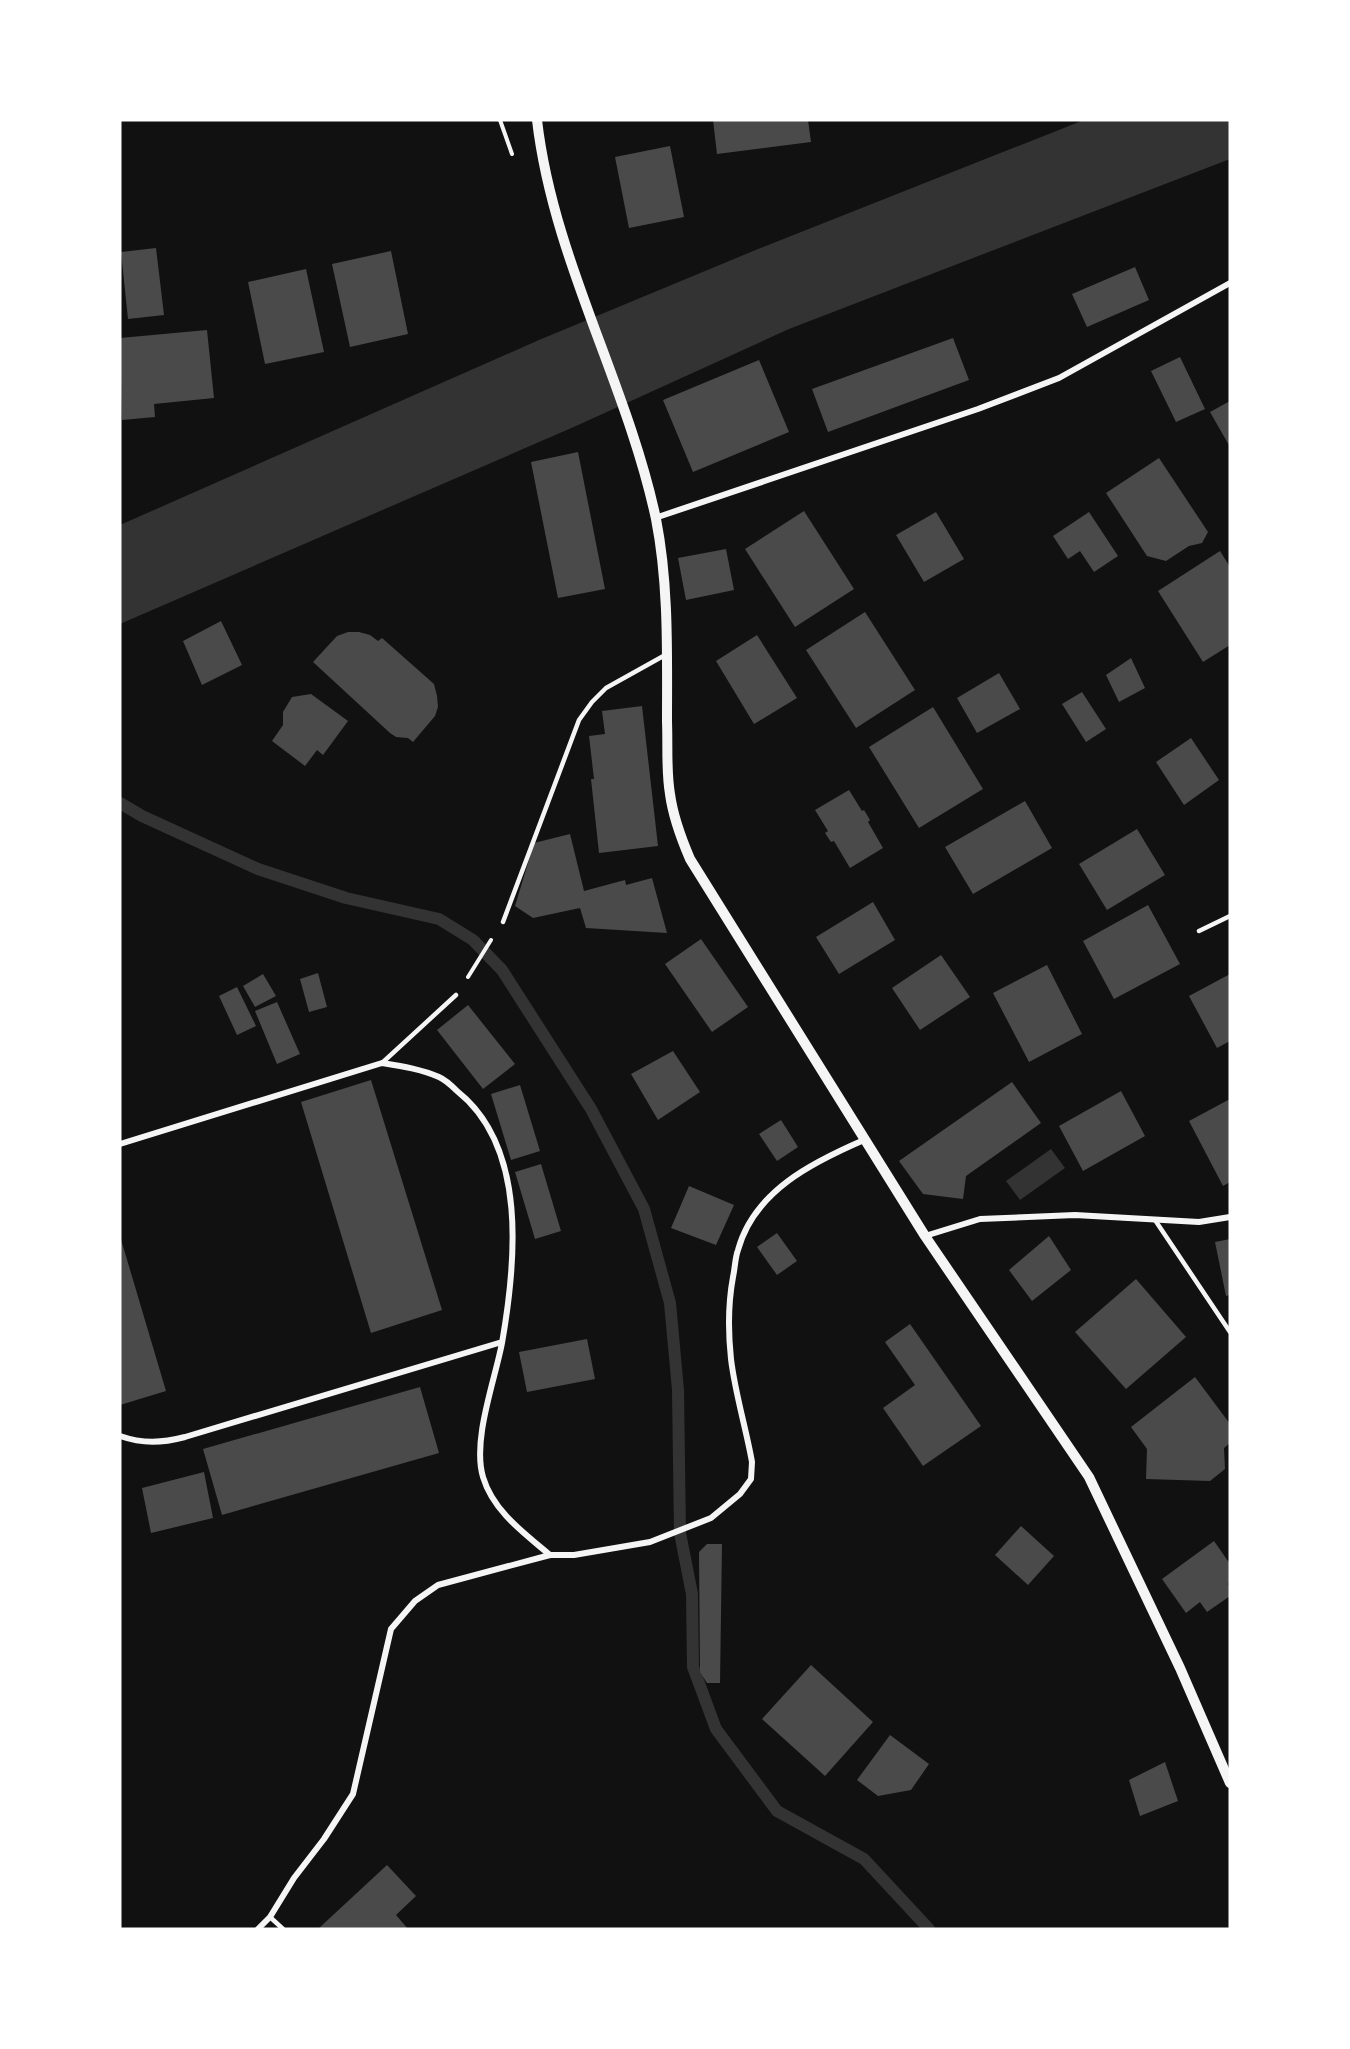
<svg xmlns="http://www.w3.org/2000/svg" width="1350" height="2049" viewBox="0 0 1350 2049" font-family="'Fira Sans Condensed',sans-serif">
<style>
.water{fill:#333}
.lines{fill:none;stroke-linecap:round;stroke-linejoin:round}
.stream{stroke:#333;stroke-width:12}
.building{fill:#4a4a4a}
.path{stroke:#f5f5f5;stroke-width:4}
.service{stroke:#f5f5f5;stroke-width:4.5}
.minor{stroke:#f5f5f5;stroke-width:6}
.tertiary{stroke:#f5f5f5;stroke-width:10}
</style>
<rect width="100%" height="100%" fill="#111"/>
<path class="water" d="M1084,120h146v39l-441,170 -213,97 -456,198v-99l419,-185 219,-91z
M1051,1149l14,19 -45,32 -14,-19z"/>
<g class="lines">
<path class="stream" d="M120,803l22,13 116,53 88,29 93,21 34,21 29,30 89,139 53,100 26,94 8,87 2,143 12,61 1,73 23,62 61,82 87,48 65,70"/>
</g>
<path class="building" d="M713,120h95l3,22 -94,12z
M670,146l14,71 -55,11 -14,-71z
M156,248l8,67 -36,4 -7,-67z
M391,251l17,83 -58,13 -18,-83z
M1135,267l14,33 -62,27 -15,-33z
M306,269l18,83 -59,12 -17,-82z
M207,330l7,68 -60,6 1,13 -33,3 -2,-82z
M953,338l16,42 -141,52 -16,-43z
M1180,357l25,52 -29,13 -25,-51z
M759,360l30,72 -96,40 -30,-72z
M1230,401v46l-20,-35z
M578,452l27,137 -47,9 -27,-136z
M1159,458l49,74 -6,11 -13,3 -23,15 -19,-5 -41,-63z
M804,511l50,78 -59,38 -50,-78z
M936,512l28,47 -40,23 -28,-47z
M1089,512l29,44 -24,16 -14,-21 -12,8 -15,-23z
M726,549l8,41 -48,10 -8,-42z
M1220,551l10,16v78l-27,17 -45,-71z
M865,612l50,78 -59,38 -50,-78z
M221,621l21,44 -40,20 -19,-44z
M348,632h11l11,3 8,6 4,-3 52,46 3,12 1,11 -3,9 -22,26 -5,-4 -12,-1 -6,-4 -77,-71 24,-26z
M757,635l40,63 -43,26 -38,-63z
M1131,658l14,30 -26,14 -13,-27z
M999,673l21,36 -43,24 -20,-35z
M1082,692l24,37 -20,13 -24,-38z
M311,694l37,27 -25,34 -6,-5 -12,16 -33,-25 11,-16v-13l9,-15z
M642,706l16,140 -59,7 -8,-74h3l-5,-43 16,-2 -3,-23z
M933,707l50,82 -64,39 -50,-81z
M1191,738l28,42 -35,25 -28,-43z
M849,790l13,21 2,-1 6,10 -2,2 15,26 -33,20 -16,-27 -3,1 -6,-9 3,-2 -13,-21z
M1025,801l27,47 -79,46 -28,-47z
M1137,829l28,46 -58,35 -28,-46z
M570,834l14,57 41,-11 1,5 26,-7 15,55 -81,-5 -6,-20 -47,10 -18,-12 19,-63z
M873,902l22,38 -56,34 -23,-37z
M1148,905l32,59 -66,35 -31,-58z
M701,939l47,68 -36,25 -47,-68z
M941,955l29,42 -50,33 -28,-42z
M1047,965l35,69 -53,28 -36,-69z
M318,973l9,34 -18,5 -9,-33z
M263,974l13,22 -21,11 -12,-21z
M1230,974v67l-13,7 -28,-52z
M237,987l19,39 -19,9 -18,-39z
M277,1002l23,52 -23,10 -22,-53z
M468,1005l47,59 -32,25 -46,-59z
M673,1051l27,41 -42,28 -27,-46z
M371,1080l71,230 -71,23 -70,-231z
M1012,1082l29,41 -75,53 -3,23 -40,-5 -24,-33z
M520,1085l20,66 -29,9 -20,-66z
M1121,1091l24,45 -62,35 -24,-45z
M1230,1099v83l-7,4 -34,-65z
M781,1120l17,27 -21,14 -18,-27z
M541,1164l20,67 -26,8 -20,-67z
M689,1186l45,19 -18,40 -45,-17z
M777,1233l20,28 -20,14 -20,-28z
M120,1236l46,155 -46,14z
M1049,1236l22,34 -39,31 -23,-31z
M1230,1239v56l-4,1 -11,-54z
M1136,1279l50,58 -60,52 -51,-57z
M910,1324l71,102 -58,40 -40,-58 32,-23 -30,-43z
M587,1339l8,40 -68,13 -8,-40z
M1195,1377l35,47v19l-6,5 1,21 -15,12 -64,-2 1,-30 -16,-22z
M420,1387l19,66 -217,62 -19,-66z
M204,1472l9,46 -62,15 -9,-45z
M1021,1526l33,30 -26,29 -33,-30z
M1214,1541l16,23v18l-2,2 2,3v9l-23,16 -7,-10 -14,11 -24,-34z
M707,1544h15l-2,139h-13l-7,-11 -1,-120z
M811,1665l62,57 -48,54 -63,-57z
M890,1735l39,29 -18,26 -33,6 -21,-16z
M1165,1762l13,39 -38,15 -11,-36z
M387,1865l29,31 -20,19 12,14h-90z"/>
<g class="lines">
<path class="path" d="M500,120l12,34
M468,977l23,-37"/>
<path class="service" d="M503,922l76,-202 13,-18 14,-14 61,-34
M1199,931l31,-15
M382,1063l74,-68
M1155,1220l75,112
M270,1917l13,12"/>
<path class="minor" d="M655,518l323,-109 81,-31 171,-95
M120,1144l262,-81c19,3 39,6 57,14 7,3 13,9 18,14 71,56 59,172 45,252 -7,37 -30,97 -19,134 10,34 41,56 67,78
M925,1236l55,-17 95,-4 124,7 31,-5
M120,1436c23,8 42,7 65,1l317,-95
M258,1929l12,-12 24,-39 30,-39 29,-45 38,-165 24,-28 23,-16 112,-30h24l76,-13 61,-24 29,-24 11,-15 1,-17c-6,-34 -17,-69 -21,-103 -3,-28 -3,-55 2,-82 2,-9 2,-19 5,-27 16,-59 75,-88 126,-110"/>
<path class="tertiary" d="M537,120c16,139 90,263 119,399 13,66 11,136 11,203 1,24 -1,49 3,72 3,23 11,44 20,65l235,377 164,241 91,191 50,115"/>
</g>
<rect width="1350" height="2049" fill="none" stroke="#ffffff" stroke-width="243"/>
</svg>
